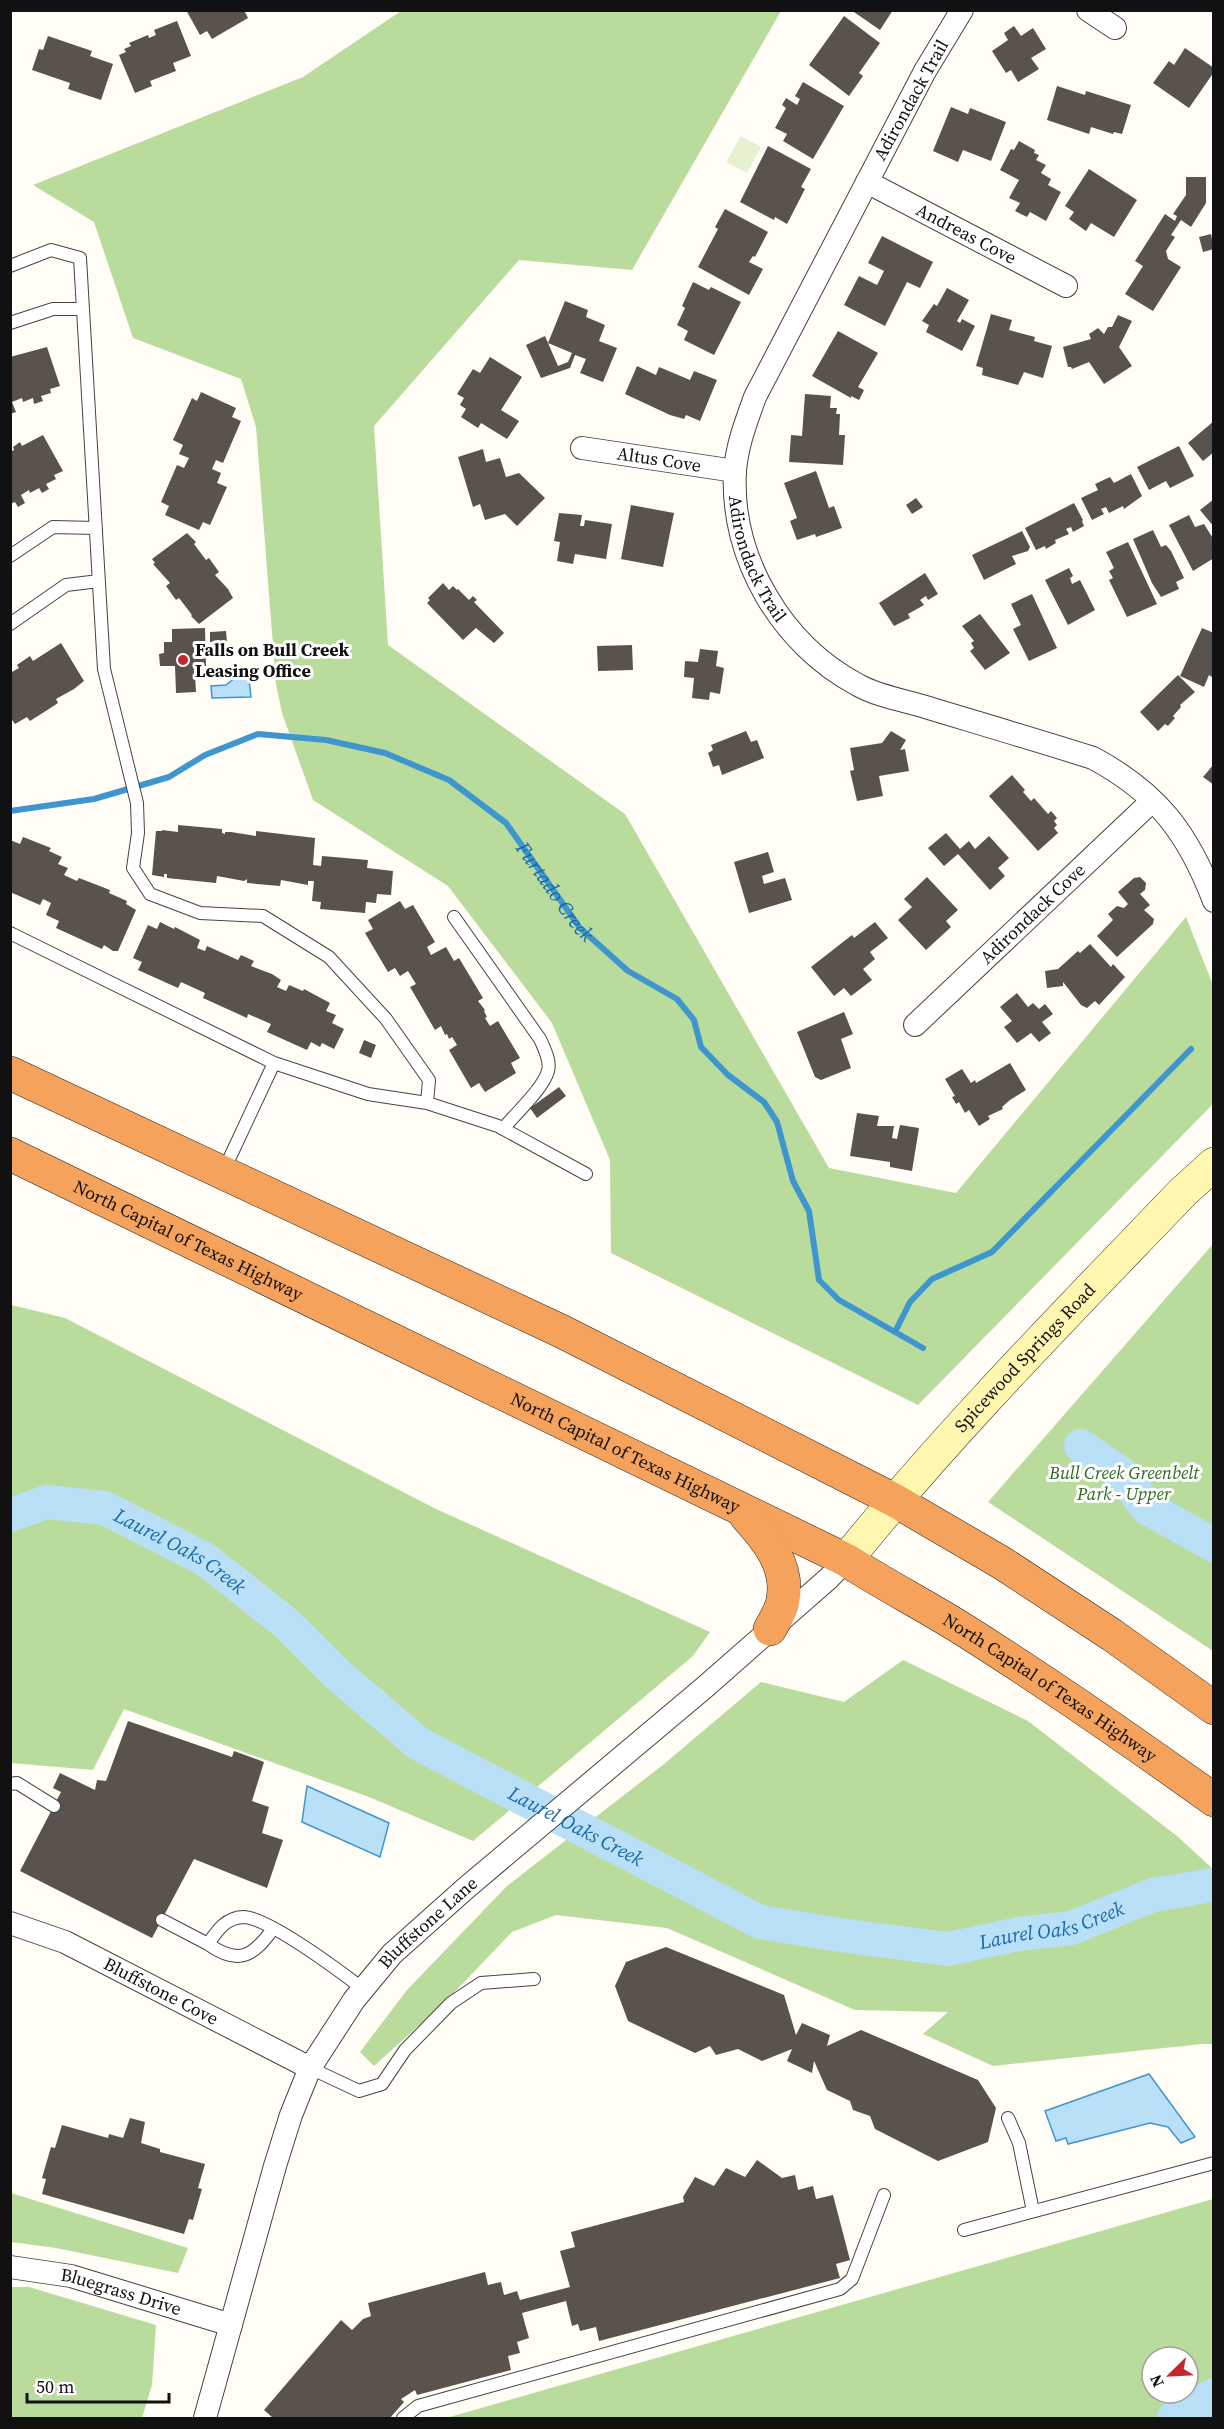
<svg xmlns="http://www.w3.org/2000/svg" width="1224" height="2429" viewBox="0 0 1224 2429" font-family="'Source Serif 4',serif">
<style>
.forest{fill:#b9dc9c;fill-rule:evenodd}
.pitch{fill:#e6f2cf}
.water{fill:#b9e0f7;stroke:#3f96cf;stroke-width:1.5}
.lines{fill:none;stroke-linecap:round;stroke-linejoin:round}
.stream{stroke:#3f96cf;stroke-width:6}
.river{stroke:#b9e0f7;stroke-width:34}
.building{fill:#5a524d}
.lane-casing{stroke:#444;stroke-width:14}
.street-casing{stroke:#444;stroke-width:24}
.secondary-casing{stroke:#333;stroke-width:34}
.highway-casing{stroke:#222;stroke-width:34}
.lane{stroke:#fff;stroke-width:12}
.street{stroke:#fff;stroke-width:22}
.secondary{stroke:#fff6b0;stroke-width:33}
.highway{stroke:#f5a25d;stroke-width:33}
.poi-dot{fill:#c4262e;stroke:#fff;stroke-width:2}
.labels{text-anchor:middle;stroke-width:6;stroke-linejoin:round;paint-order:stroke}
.street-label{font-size:18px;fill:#111;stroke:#fff}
.poi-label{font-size:18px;font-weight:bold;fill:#111;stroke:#fff;text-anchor:start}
.park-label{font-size:18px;font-style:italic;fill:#2f6b1f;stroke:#fff}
.water-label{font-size:20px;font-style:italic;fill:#1768a6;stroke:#fff}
</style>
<rect width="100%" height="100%" fill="#fffdf5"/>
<path class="forest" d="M401,11h380l-149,259 -113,-10 -145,166 14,219 237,169 204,354 127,25 230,-276 27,68v119l-295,301 -307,-152 -1,-93 -58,-137 -104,-137 -135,-86 -31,-87 -6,-29 -20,-257 -15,-48 -108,-41 -39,-116 -61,-37 270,-108z
M1213,1244v407l-225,-149z
M11,1305l54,13 371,191 274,123 -17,24 -220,185 -104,-44 -245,-88 -31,61 -82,-7z
M903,1660l125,61 149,115 36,33v175h-11l-209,22 -70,-32 25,-22 -93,-2 -188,-82 -111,-13 -44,17 -65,68 -73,66 -14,-14 47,-62 100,-104 157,-122 97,-82 83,20z
M11,2193l177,55 -10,25 -122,-25 -45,-6z
M1213,2199v219h-767zM1152,2357h36v36h-36z
M11,2287h18l127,38 -4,60 -10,33h-131z"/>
<path class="pitch" d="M741,136l20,11 -14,26 -21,-11z"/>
<path class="water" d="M243,668l5,3 3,26 -39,1 -1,-12 15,-1 10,-8v-7z
M307,1786l82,37 -9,34 -78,-35z
M1149,2074l46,63 -14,6 -13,-16 -18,-4 -82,21 -2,-6 -10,3 -11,-30z"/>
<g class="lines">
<g class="stream">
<path id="s1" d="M10,811l84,-12 75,-22 36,-22 53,-21 68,6 59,13 64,27 57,43 74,105 48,43 49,28 17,21 7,27 27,28 36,27 13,20 16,59 16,30 10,69 20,20 84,48"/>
<path d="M895,1332l15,-30 22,-23 60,-27 199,-203"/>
</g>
<g class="river">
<path d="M1081,1446l42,29 24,33 67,37"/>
<path id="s2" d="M10,1515l37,-13 58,6 101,52 81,64 51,51 81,69 341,178 80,13 108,14 70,-15 53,-6 82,-33 59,-10"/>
<path d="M1174,2418l40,-23"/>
</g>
</g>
<path class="building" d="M186,10h58l4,8 -36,21 -5,-8 -7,4z
M851,10h42l-13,20z
M844,16l36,27 -21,30 4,3 -14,20 -40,-31z
M177,21l14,35 -18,7 3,8 -26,10 2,5 -17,7 -16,-38 7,-3 -2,-3 7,-3 -2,-3 19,-8 1,3 7,-3 -2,-5z
M1014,26l7,10 12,-8 13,21 -15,9 8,11 -21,13 -7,-12 -5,3 -14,-22 16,-11 -4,-7z
M48,36l44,15 -2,5 23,8 -12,36 -33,-11 2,-6 -38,-13 7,-21 4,1z
M1185,48l29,20v4l-25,36 -36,-25 16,-22 5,4z
M803,82l41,24 -31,53 -30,-18 4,-7 -12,-6 11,-20 -4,-3 4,-7 11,7 3,-6 -5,-3z
M1057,86l28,9 1,-4 45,14 -9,29 -8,-2 -1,2 -22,-7 -2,7 -42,-14z
M951,107l17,7 2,-6 36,14 -15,39 -28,-11 -5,12 -25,-11z
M1019,141l16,9 -1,3 5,2 -3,5 10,5 -5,8 10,6 -3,6 13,7 -15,29 -16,-9 -3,5 -12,-6 5,-8 -11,-5 10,-18 -19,-10 11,-21 3,1z
M768,146l43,23 -10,18 4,2 -18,35 -12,-7 -1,3 -34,-18z
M1089,169l48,31 -23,37 -23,-14 -5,8 -17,-12 5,-7 -9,-6z
M1186,177h20v26l-15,24 -10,-7 -10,15 4,2 -9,14 2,8 13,8 -28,44 -28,-17 18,-28 -8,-5 30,-47 10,7 2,-5 -4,-2 13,-19z
M725,209l43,23 -13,25 -2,-1 -4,6 14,7 -14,26 -51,-28 20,-38 -3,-2z
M1211,234l3,15 -11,3 -4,-15z
M882,236l51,26 -13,26 -13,-6 -22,44 -41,-21 15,-29 18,9 7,-14 -16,-8z
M693,282l16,8 2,-3 30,15 -27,53 -30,-15 4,-9 -11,-6 8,-17 -3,-2z
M947,288l22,12 -12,21 3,2 2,-4 13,7 -13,25 -36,-19 3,-7 -7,-4 12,-17 3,2z
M565,301l23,9 -2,7 19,8 -6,16 18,7 -14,34 -23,-9 6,-14 -11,-4 -5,13 -29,10 -15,-33 19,-9 13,30 10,-4 4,-9 -24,-10z
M991,314l21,6 -3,10 26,7 -1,4 18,5 -9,32 -19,-6 -6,13 -36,-10 1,-7 -7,-2z
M1118,315l14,6 -13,26 13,19 -28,18 -15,-22 -17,7 -1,-2h-3l-5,-20 28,-8 -2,-5 9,-6 6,6 4,-7h4z
M838,331l40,22 -20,34 6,3 -5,10 -8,-4v2l-39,-22z
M47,347l13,39 -10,3 1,4 -10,3 2,5 -9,3 -1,-6 -10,4 -1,-4 -10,4 4,10 -6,2v-57z
M490,357l32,20 -21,33 18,11 -12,18 -26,-16 -3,5 -17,-11 5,-8 -6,-4 4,-7 -7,-4 16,-25 7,4z
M637,366l19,9 3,-8 31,13 4,-9 23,9 -17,41 -14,-6 -2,4 -14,-4 -45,-21z
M201,392l35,16 -4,9 9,4 -18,42 -7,-3 -4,9 9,4 -4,10 10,4 -17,38 -7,-3 -4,8 -34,-15 4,-9 -8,-4 16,-37 7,3 5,-10 -10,-4 4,-9 -10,-5 19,-42 5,3z
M805,394l26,2 -1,12h7l-1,6h4l-1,21h6l-2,30 -54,-3 2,-27 11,1z
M1214,421v31l-11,9 -15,-18z
M43,435l20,36 -9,4 2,4 -10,5 3,5 -7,4 -3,-5 -9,5 -1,-3 -8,5 4,8 -7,4 -3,-5 -5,2v-52l4,-2 -1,-3 7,-5 2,4z
M1179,446l15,30 -24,12 -4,-7 -17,9 -12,-23z
M483,449l3,13 14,-4 6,19 13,-4 26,25 -28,28 -12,-12 -20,6 -5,-16 -7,3 -15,-50z
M816,471l13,37 5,-2 8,22 -26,9 -1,-3 -18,6 -7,-19 7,-3 -13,-35z
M1131,474l11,22 -18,13 -1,-3 -14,7 -3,-6 -5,2 3,5 -12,6 -11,-22 17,-8 -3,-6 15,-7 4,6z
M916,498l7,9 -11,7 -6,-9z
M1214,499v28l-14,-17z
M1074,503l9,17 -1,1 2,5 -11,6 -2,-5 -5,2 3,5 -14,6 1,3 -10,6 -1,-3 -9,4 -11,-22z
M631,505l43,8 -11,54 -42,-8z
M559,513l23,2 -2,11h4l1,-6 27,4 -6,35 -31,-5 -2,10 -16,-3 3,-19 -6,-1z
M1189,515l6,12 9,-3 10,16v18l-21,13 -24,-46z
M1153,530l8,17 5,-2 5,6 13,27 -8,4 3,7 -18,8 -9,-14 -19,-44z
M1022,531l8,16 -2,4 -16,5 4,8 -32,16 -12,-25z
M187,533l9,9 -2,2 12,16 3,-2 10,14 -4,3 13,14 5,9 -34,26 -8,-8 1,-1 -13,-17 -3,2 -10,-14 4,-3 -17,-19 2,-1 -3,-4z
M1128,542l29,62 -30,13 -18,-37 4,-2 -4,-7 5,-3 -8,-16z
M1069,568l4,8 -3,2 2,6 8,-4 15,30 -27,15 -23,-45z
M925,573l13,21 -10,6 -2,-4 -6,4 4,5 -16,9 2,4 -16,8 -15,-23z
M443,583l6,7 4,-4 4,4 1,-1 11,11 4,-4 4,4 -3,2 30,31 -10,10 -18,-15 -13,12 -36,-37 3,-3 -2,-2z
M1032,594l25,54 -28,13 -16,-32 8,-4 -10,-21z
M980,614l30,39 -25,17 -15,-19 4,-3 -3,-5 3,-2 -12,-15z
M205,628l1,38h-3l1,9h-9l1,17 -20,1 -1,-27h-15l-1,-12 5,-1v-11h8v-13z
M1202,628l12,5v40l-2,4 -3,-2 -5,12 -24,-11z
M226,631l1,11h-17v-10z
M61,643l23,38 -10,8 -18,10 2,4 -6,4 -22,14 -3,-4 -12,7 -5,-7v-44l9,-5 -2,-3 13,-9 3,5z
M632,645l1,25 -35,1 -1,-25z
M700,649l18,2 -2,15 8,2 -4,26 -10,-2 -1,8 -17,-2 2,-20 -10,-1 1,-16 13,1z
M1178,675l17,17 -15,13 1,2 -8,9 2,2 -7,8 -3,-2 -7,7 -18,-19z
M746,731l5,11 6,-2 7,18 -42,17 -3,-10 -6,2 -5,-14 5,-3 -2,-5z
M891,731l15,9 -6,10 5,-1 4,22 -30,5 4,20 -26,5 -7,-30 4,-1 -4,-22 32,-5z
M1214,764v21l-11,-8z
M1012,775l13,15 -2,2 8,9 3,-3 14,16 3,-3 6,7 -3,3 3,4 -3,3 4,5 -20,18 -49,-55z
M178,825l44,4v4l3,1v-2h6l25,4v-5l59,7 -2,27 8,1 1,-10 46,4 -1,8 26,3 -2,24 -14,-1 -1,9 -10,-1 -1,11 -45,-4 1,-7 -9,-1 2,-20h-6v4l-27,-5 -1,6 -33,-3v-4l-3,2 -27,-5 -1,7 -49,-5v-4h-3v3l-12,-2 4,-44h6v-1l16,2z
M946,833l14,16 9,-8 6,8 14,-13 20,22 -11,10 7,8 -15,14 -32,-36 -14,12 -16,-18z
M23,837l28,11 -2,3 13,6 -4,7 10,4 -4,7 13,6 2,-3 31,12 -1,3 18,8 -1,3 10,6 -18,41h-5l-9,-6 -2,4 -46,-21 3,-7 -13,-6 5,-12 -8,-4 -3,6 -30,-13v-52l10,4z
M768,852l6,20 -12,4 2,8 21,-6 7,22 -43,13 -15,-51z
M927,877l31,33 -12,11 5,6 -25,23 -28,-30 14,-13 -8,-8z
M1140,877l6,6 -1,7 -5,4 10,11 -6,5 10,9 -1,5 -36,33 -20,-21 16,-16 -5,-6 9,-8 7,2 4,-4 -10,-12 16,-14z
M400,901l5,8 8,-4 22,37 -8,5 4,8 15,-8 8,14 5,-3 24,40 -5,3 7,9 -1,1 3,6 -2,1 5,8 8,-5 22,37 -9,5 5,10 -31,19 -6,-9 -8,5 -22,-38 8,-5 -5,-8 -3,2 -2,-5 -2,1 -4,-9 -6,4 -25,-43 6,-3 -8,-13 -8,5 -5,-8 -7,4 -23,-39 8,-4 -5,-9z
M160,922l14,7 1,-2 25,13 -3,8 8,3 2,-5 31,14 3,-5 13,6 -3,5 21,8 9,6 -4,7 9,4 3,-6 14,6 1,-2 26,14 -4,8 10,4 -4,8 12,6 -10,20 -12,-6 -2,4 -9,-5 -4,8 -40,-18 4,-8 -23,-10 -1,4 -44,-20 2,-5 -24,-11 -3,6 -40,-18 4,-8 -9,-4 15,-33 9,4z
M875,922l13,16 -18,14 5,7 -12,10 9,11 -21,16 -7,-8 -10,8 -23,-29 41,-32 2,3z
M1090,944l21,23 2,-3 12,13 -26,28 -4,-4 -8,7 -6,-3 -18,-23v4l-16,2 -2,-17 13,-2 20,-18 2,2z
M1017,993l11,14 5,-4 6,6 6,-5 8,10 -11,8 9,11 -12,9 -8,-9 -14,10 -13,-16 8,-6 -12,-14z
M844,1012l9,22 -12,5 10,29 -30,12 -6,-3 -18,-45z
M364,1040l12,5 -5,13 -12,-5z
M1010,1063l16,27 -16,10 -8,7 1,2 -15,7 2,3 -11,7 -10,-16 -4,3 -6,-11 -3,2 -4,-7 3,-1 -10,-17 17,-10 9,14 4,-3 1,3z
M559,1087l7,9 -29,22 -7,-10z
M857,1113l22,3 -2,10h17l-2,12 5,1 3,-14 19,3 -7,43 -22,-4v-5l-40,-6z
M128,1721l104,36 2,-6 30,11 -12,39 17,6 -7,26 21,7 -16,48 -73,-29 -42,79 -132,-67 41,-79 -8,-4 7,-15 35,17 2,-10 9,1z
M666,1947l118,48 12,40 6,-12 28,12 -3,11 34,-16 117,50 18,28 -8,34 -50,19 -63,-32 -5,-13 -17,-6 -3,-9 -23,-11 -13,-29 -2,12 -25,-12 5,-12 -30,12 -24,-12 -22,6 -6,-9 -15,7 -67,-32 -13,-35 11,-24z
M130,2118l15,4 -4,21 19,6v3l45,12 -7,24 4,1 -9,31 -4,-1 -5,15 -142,-40 4,-15 -4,-1 9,-31 4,1 7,-23 46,13 1,-4 14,4z
M757,2160l25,18 13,-3 3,15 15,-4 3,13 17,-4 17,65 -14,4 4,14 -241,63 -3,-14 -16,4 -2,-7 -6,2 -6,-25 -44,12 7,25 -12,4 3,11 -12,3 3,14 -94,25 -2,-5 -14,9 3,3 -14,16h-117l-9,-8 77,-90 11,10 11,-11 8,-3 -3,-13 117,-31 3,13 13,-3 3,13 13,-4 3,9 50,-13 -10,-36 15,-4 -4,-15 113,-30 -1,-5 12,-20 19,9 12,-18 19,9z"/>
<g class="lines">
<g class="lane-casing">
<path id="lane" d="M10,266l41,-16 29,8 24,411 33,134 1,30 -5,35 17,26 50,19 63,3 66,41 57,62 43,61 -2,23 -59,-9 -94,-31 -50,107
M10,323l43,-14h30
M10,556l43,-29 43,1
M10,624l56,-39 33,-4
M454,917l86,122c4,9 11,22 8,32 -5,18 -33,43 -45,58
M10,933l264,130
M427,1103l71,23 88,48
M10,1784l7,-1 37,23
M162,1920l46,24
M273,1929c-20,27 -34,37 -65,15 9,-13 18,-27 36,-27 25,1 97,55 119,72
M310,2068l49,23 23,-7 23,-34 46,-47 30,-20 53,-4
M1008,2118l11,25 14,68
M964,2230l250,-67
M403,2418l15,-12 422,-117 12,-10 32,-84"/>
</g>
<g class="street-casing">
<g id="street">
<path id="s3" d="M962,10l-37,61 -170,326c-9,25 -18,48 -20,74 -5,87 47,174 123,214 21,12 50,16 74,24 53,16 107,32 161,49 65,35 95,75 121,143"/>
<path d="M1088,10l27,18"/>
<path id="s4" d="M867,182l199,104"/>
<path id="s5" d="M582,448l153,23"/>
<path id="s6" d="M915,1025l237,-224"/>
<path id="s7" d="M10,1923l55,19 245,126"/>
<path id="s8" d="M10,2267l61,9 160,49"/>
<path id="s9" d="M205,2418l70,-252 16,-51 19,-47 44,-68 38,-46 74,-66 239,-201 124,-109 17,-18"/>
</g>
</g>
<g class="secondary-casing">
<g id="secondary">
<path id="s10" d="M846,1560c104,-129 222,-248 337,-368l31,-28"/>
</g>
</g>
<g class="highway-casing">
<g id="highway">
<path d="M10,1073l553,259 331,168 108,63 110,72 102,73"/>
<path id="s11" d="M10,1154l836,406c36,23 74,43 110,65 88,55 173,114 258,175"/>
<path d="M746,1516c21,23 43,50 37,83 -1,10 -8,21 -13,30"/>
</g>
</g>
<use href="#lane" class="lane"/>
<use href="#street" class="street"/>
<use href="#secondary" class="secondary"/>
<use href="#highway" class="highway"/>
</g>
<circle class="poi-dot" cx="183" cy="660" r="6"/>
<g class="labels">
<g class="street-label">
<text transform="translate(911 100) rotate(-61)" y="6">Adirondack Trail</text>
<text dy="6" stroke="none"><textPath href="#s4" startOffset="112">Andreas Cove</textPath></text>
<text dy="6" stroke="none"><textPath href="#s5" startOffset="78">Altus Cove</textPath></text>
<text dy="6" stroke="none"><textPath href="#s3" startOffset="608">Adirondack Trail</textPath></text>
<text dy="6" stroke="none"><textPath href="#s6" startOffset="162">Adirondack Cove</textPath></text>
<text dy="6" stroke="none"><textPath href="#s11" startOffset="198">North Capital of Texas Highway</textPath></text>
<text dy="6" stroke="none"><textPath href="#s10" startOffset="270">Spicewood Springs Road</textPath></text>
<text dy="6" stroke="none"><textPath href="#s11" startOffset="684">North Capital of Texas Highway</textPath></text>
<text dy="6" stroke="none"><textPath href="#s11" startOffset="1170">North Capital of Texas Highway</textPath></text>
<text dy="6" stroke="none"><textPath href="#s9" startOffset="554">Bluffstone Lane</textPath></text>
<text dy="6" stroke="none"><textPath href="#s7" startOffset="166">Bluffstone Cove</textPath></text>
<text dy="6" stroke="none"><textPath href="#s8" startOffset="114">Bluegrass Drive</textPath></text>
</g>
<g class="poi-label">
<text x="195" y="656">Falls on Bull Creek<tspan x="195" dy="21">Leasing Office</tspan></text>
</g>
<g class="park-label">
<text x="1124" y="1479">Bull Creek Greenbelt<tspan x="1124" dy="21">Park - Upper</tspan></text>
</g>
<g class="water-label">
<text dy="7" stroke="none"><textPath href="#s1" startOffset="616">Furtado Creek</textPath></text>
<text dy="7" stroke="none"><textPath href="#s2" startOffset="184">Laurel Oaks Creek</textPath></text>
<text dy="7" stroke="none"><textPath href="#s2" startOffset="670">Laurel Oaks Creek</textPath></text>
<text dy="7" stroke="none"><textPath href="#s2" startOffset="1174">Laurel Oaks Creek</textPath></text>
</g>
</g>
<rect width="1224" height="2429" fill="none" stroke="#111111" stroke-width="24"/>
<g transform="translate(1170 2375) rotate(246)"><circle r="28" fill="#ffffff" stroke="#a0a0a0" stroke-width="1.5"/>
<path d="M0-4.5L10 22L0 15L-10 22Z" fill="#c4262e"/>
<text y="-9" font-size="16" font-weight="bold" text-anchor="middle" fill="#111111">N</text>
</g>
<path d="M27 2393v9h142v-9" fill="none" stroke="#111111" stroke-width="3"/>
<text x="36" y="2393" font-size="18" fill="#111111" stroke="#ffffff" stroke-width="4.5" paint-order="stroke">50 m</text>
</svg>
